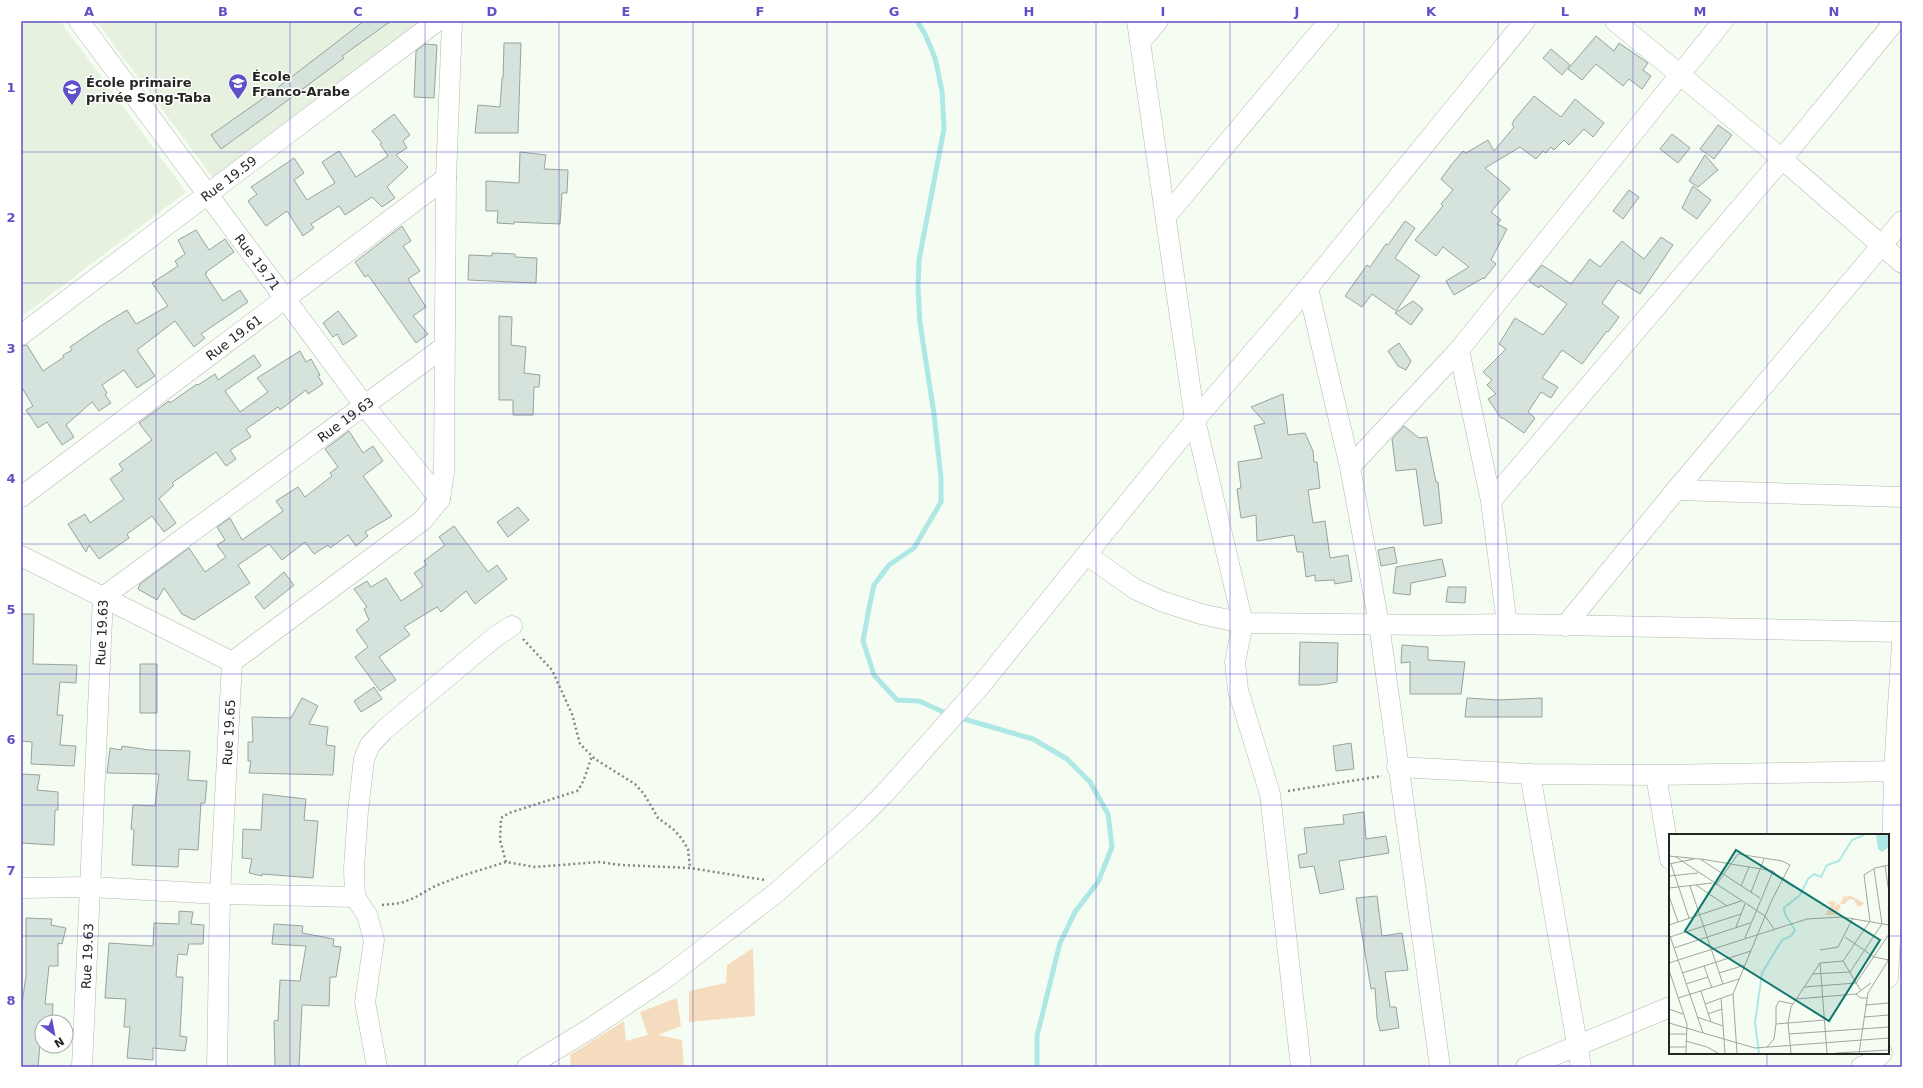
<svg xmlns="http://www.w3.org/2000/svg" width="1923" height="1088" viewBox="0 0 1923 1088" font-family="'DejaVu Sans',sans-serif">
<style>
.built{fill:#e7f1df}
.green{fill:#f6dcbf}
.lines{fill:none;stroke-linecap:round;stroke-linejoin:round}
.stream{stroke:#aee8e5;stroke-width:5}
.building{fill:#d6e3dc;stroke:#97a39d}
.minor-casing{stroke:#b3b9ae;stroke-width:21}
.path{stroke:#838780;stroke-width:2.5;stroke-dasharray:2 3;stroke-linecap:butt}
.minor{stroke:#fff;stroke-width:20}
.grid{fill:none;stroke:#5f50c9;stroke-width:1;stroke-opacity:0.55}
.labels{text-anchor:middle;stroke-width:3;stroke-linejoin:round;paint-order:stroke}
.poi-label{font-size:13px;font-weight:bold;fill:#232521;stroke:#fff;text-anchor:start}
.street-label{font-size:13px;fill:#232521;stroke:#fff}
.inset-river{fill:none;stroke:#aee8e5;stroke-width:2}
.inset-road{fill:none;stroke:#a1a69e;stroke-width:1}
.view{fill:#0f766e;fill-opacity:0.15;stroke:#0f766e;stroke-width:2}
.inset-edge{fill:none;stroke:#232521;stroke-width:2}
.neatline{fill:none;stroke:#5f50c9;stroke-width:1.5}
.grid-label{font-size:13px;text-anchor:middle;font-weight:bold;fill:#5f50c9}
</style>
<rect width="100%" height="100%" fill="#f5fcf1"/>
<path class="built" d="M21,21h39l126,171 -165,125z
M96,21h330l-212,158z"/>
<path class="green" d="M753,948l2,68 -66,6v-31l37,-8 1,-18z
M677,998l4,28 -23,9 24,5 2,27h-113l-1,-12 54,-34 2,20 22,-6 -8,-23z"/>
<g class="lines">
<path class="stream" d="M917,21l8,13 10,24 7,33 2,38 -25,131 -1,28 2,35 14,91 7,64v24l-27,46 -25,17 -15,20 -5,23 -6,33 11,34 23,25 22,1 31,14
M957,717l76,22 34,20 23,23 18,32 4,33 -14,35 -23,30 -15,31 -23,93v31"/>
</g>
<path class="building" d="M364,21h27l-49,35 2,2 -68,51 -55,40 -10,-14 57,-40z
M1596,36l18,15 5,-8 29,20 -5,7 8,6 -9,13 -13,-10 -6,7 -27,-22 -14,16 -14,-11z
M504,43h17l-3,90h-43l3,-28 22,2 2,-29h1z
M425,44l12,1 -3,53 -20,-1 2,-46z
M1551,49l19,16 -8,10 -19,-17z
M1534,96l27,21 14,-18 29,24 -11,14 -9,-8 -15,16 -5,-5 -10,10 -3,-3 -5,6 -3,-2 -7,8 -16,-12 -35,21 25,21 -19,23 10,8 -4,4 10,5 -16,31 5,4 -12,15 -1,-1 -29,17 -8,-14 23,-14 -26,-20 -7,9 -21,-16 28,-34 -2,-2 12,-14 -12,-11 11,-15 11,-13 3,2 22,-13 6,11 20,-24 -2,-3 2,-4z
M394,114l16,21 -7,6 4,7 -11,7 12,12 -21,20 8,11 -13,9 -10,-10 -27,18 -6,-9 -28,18 3,4 -11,8 -16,-25 -21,15 -18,-25 9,-7 -6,-7 43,-29 10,15 -10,7 13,20 28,-17 -13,-21 17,-11 17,26 32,-21 -8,-12 2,-1 -10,-12z
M1718,125l14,10 -18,24 -14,-10z
M1672,134l18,14 -12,15 -18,-14z
M520,152l26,3 -2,14 24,1 -1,23h-5l-2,31 -46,-2v2l-17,-1 1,-12h-12v-30l33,2z
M1705,155l13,15 -20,17 -9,-6z
M1693,186l18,14 -14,19 -15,-11z
M1629,190l10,7 -16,22 -10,-8z
M1405,221l10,7 -20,30 25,18 -24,35 -24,-17 -10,13 -17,-11 22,-31 3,2 16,-23 2,1z
M402,226l9,15 -8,5 17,25 -12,8 18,28 -13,9 15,18 -12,9 -48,-68 -3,2 -10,-15z
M196,230l13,20 16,-11 9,13 -28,20 1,1 -2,1 18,27 17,-11 8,12 -47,32 4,4 -11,9 -19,-26 -38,29 18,26 -18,12 -13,-18 -22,15 5,8 -2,2 6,8 -12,8 -7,-9 -26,23 8,12 -12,8 -15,-23 -9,6 -12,-18 7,-4 -12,-20v-40l6,-1 16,26 21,-14 -1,-2 9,-5 -2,-3 32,-22 25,-15 9,14 32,-18 -16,-23 26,-17 -3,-5 10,-7 -7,-14z
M1661,237l12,8 -33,49 -22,-14 -16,23 17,14 -11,15 -1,-1 -25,33 -20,-14 -20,28 16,9 -7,11 -10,-6 -13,20 7,6 -11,15 -21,-15h-2l-13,-19 8,-5 -9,-9 5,-5 -9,-8 23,-23 -7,-5 16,-26 28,17 24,-31 -27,-19 -1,3 -10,-7 13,-16 29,19 19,-25 10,8 22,-26 22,18z
M492,253l23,1v3l22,1 -1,25 -68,-3 1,-25 23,1z
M1413,301l10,8 -12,16 -16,-12z
M338,311l19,25 -14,9 -6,-11 -4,3 -10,-14z
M499,316l13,1 -1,28 15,2 -2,26 16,2 -1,12h-5l-1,28h-20v-15h-14z
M1399,343l12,18 -5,9 -8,-4 -10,-15z
M300,351l6,11 5,-3 9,16 -2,1 5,8 -15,10 -2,-4 -26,20 -2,-3 -32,22 5,8 -21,13 6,9 -10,7 -10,-14 -44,31 2,2 -15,14 17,24 -12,9 -12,-16 -25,18 2,4 -30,21 -10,-14 -3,7 -18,-28 17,-10 5,9 34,-24 -14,-20 13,-9 -4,-6 33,-24 -13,-17 30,-22 1,2 27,-19 1,1 17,-11 3,6 36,-25 7,11 -36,25 15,21 28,-20 -11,-14z
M1283,394l5,41 17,-2 8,18 1,11h3l3,26 -12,2 5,33 12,-2 5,37 18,-3 4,26 -17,3 -1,-4 -19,1v-6l-9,2 -3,-25h-6l-3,-17 -37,6 -1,-26 -15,3 -4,-29 4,-1 -3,-26 24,-4 -8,-32 11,-3 -14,-16z
M1404,426l15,12 8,-1 9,45h2l4,41 -18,3 -8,-57 -20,2 -4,-32z
M349,431l14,22 10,-7 10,15 -20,15 29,40 -27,16 3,4 -12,10 -8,-11 -18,13 -2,-3 -14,9 -9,-12 -23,18 -13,-16 -31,21 12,18 -56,37 -12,-6 -18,-26 -7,12 -19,-11 2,-5 49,-36 16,24 21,-15 -9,-12 8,-5 -8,-13 13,-9 12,22 41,-29 -7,-10 22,-14 7,10 27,-21 -2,-3 8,-6 -13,-18z
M518,507l11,13 -21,17 -11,-15z
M454,526l34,46 9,-7 10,14 -32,25 -9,-13 -25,21 -4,-5 -33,20 6,8 -31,22 17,23 -16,11 -25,-34 13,-10 -12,-17 13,-10 -5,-11 3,-2 -13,-18 13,-8 4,6 15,-9 15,23 22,-15 -9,-13 12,-8 -2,-4 21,-16 -6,-8z
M1394,547l3,16 -16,3 -3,-16z
M1442,559l4,17 -35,7 -1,12 -17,-2 3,-26z
M284,572l10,13 -30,24 -9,-12z
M1448,587h18l-1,16 -19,-1z
M22,614h12l-1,50 44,1 -1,18 -16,-1 -3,33h6l-3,30 16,1 -2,20 -43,-2 1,-22 -11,-1z
M1300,642l38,1 -1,39 -17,3h-21z
M1402,645l26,2v13l37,2 -4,32h-51v-32l-9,1z
M140,664h17v49h-17z
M374,687l8,12 -21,13 -7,-11z
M302,698l16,8 -9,18 19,3 -2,18 9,1 -2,29 -84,-2 2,-12h-3v-19h5l-1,-25 39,1z
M1467,698l31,2 44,-2v19h-77z
M1351,743l3,26 -18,2 -3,-25z
M122,746l27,4 41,1 -2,29 19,1 -2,22h-4l-3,47 -19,-1 -1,18 -46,-2 2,-35 -3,-1 2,-24 22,1 4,-32 -52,-1 3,-25 11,2z
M21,774l19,1 -3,15 21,2v18h-3l-1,35 -33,-2z
M263,794l43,5 -2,21 14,1 -5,57 -51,-4v2l-13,-3 3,-14 -10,-1 1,-29 18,1z
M1364,812l2,27 20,-3 3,17 -50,8 5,28 -24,5 -6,-28 -14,2 -2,-13 9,-2 -3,-25 40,-4 -1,-9z
M1377,896l5,40 20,-3 6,37 -23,2 5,35h6l3,21 -19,3 -3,-13 -2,-30 -4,1 -15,-91z
M179,911l14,1 -2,12 13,1 -1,19h-14l-2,11 -9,-1 -2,23h7l-3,59 7,1 -2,14 -32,-3v12l-26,-2 3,-31h-6l2,-28 -21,-1 4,-55 44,3 1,-23 25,1z
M26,918l26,1 -1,6 15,3 -4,16 -4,-1v23h-9l-4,38h8l-1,18h-10l-4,45h-17l1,-64 4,-27z
M274,924l29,2 -1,7 32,6 -1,7 8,1 -5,30h-6l-1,29 -27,-1 -3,62h-24l-1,-45 1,-2 3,1 2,-41 20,1 6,-35 -34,-2z"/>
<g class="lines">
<g class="minor-casing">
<g id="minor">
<path id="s1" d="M79,21l285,384 76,94"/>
<path d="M1137,21l58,399 48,203 -8,39 3,28 32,104 31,273"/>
<path d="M1615,21l167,138 120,104"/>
<path d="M1140,42l18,-21"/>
<path d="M1167,215l162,-194"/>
<path d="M1308,288l42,179 29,157 61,443"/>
<path id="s2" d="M21,335l416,-314"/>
<path d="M1459,350l32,151 16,123"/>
<path d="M1350,467l109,-117 264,-329"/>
<path d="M1676,490l226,7"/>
<path id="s3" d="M21,497l425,-319"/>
<path d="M440,499l4,-27 2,-294 6,-157"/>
<path d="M1491,501l291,-342 113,-138"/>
<path d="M1087,555l48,34 26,12 40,13 42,9 195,2 69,-1 395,8"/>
<path d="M21,556l211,106"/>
<path d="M1565,626l111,-136 226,-269"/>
<path d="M1397,767l133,7 126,1 246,-4"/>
<path d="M1530,774l51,293"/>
<path d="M1656,775l14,84"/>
<path d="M21,888l70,-1 129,7 135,3"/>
<path d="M1888,978l3,-56 3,-151 8,-128"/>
<path id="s4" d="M82,1067l21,-470 341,-250"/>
<path id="s5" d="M217,1067l3,-173 12,-232 191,-142 17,-21"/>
<path d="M377,1067l-12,-65 9,-62 -7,-25 -12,-18 -1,-29 4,-57 6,-52 6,-14 14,-15 111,-93 17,-11"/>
<path d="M527,1067l64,-39 76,-51 109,-84 83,-74 26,-26 96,-108 214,-265 113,-132 217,-267"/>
<path d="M1526,1067l144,-60"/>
<path d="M1861,1067l12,-5 9,-9"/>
</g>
</g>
<path class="path" d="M523,639l29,31 20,44 8,30 15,15 40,25 9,10 14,24 15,11 9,10 6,10 2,19
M1288,791l94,-15
M506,862l-6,-22 1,-22 8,-5 68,-22c8,-9 10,-23 15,-35
M382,905l19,-2 13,-5 21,-12 26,-10 45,-14 29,5 64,-5 22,3 69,3 75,12"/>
<use href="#minor" class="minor"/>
</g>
<path class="grid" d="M156,21v1046M290,21v1046M425,21v1046M559,21v1046M693,21v1046M827,21v1046M962,21v1046M1096,21v1046M1230,21v1046M1364,21v1046M1498,21v1046M1633,21v1046M1767,21v814M21,152h1881M21,283h1881M21,414h1881M21,544h1881M21,674h1881M21,805h1881M21,936h1649M1888,936h14M1767,1053v14"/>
<defs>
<g id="school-pin" transform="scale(1)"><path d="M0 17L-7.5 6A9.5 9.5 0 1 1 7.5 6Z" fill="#5f50c9" stroke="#fff"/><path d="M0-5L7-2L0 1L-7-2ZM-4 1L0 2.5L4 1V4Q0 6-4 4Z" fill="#fff"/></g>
</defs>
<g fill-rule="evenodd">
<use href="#school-pin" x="238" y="83"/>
<use href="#school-pin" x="72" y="89"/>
</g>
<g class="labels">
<g class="poi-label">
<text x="252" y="81">École<tspan x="252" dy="15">Franco-Arabe</tspan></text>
<text x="86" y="87">École primaire<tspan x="86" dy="15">privée Song-Taba</tspan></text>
</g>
<g class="street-label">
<text dy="5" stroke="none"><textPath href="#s2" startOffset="260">Rue 19.59</textPath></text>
<text dy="5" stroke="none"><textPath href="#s1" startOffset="300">Rue 19.71</textPath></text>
<text dy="5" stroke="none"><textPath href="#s3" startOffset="266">Rue 19.61</textPath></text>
<text dy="5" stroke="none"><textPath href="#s4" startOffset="771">Rue 19.63</textPath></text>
<text dy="5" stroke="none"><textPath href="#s4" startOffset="435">Rue 19.63</textPath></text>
<text dy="5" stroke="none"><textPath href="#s5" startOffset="335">Rue 19.65</textPath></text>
<text dy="5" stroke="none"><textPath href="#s4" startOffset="111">Rue 19.63</textPath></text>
</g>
</g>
<g transform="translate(1669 834)">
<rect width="220" height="220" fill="#f5fcf1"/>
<path d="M180,61l15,8 -1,2 -5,2 -4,-7 -5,-1 -4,5h-5l4,-8 4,1zM161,67l6,1 -3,8 5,-7 3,4 -5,8h-11l6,-10 -4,-2z" fill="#f6dcbf"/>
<path d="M207,1h13v12l-7,5 -4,-3z" fill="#aee8e5"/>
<path class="inset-river" d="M90,219l-4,-30 7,-50 20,-33 9,-4 4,-6 -10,-16 -1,-6 16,-13 8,-16 6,-5 7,3 6,-12 12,-4 13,-21 12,-5"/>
<path class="inset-road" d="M0,22l31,3 60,39M7,23l89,59 9,13M32,25l72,12 9,9M0,30l25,-5M2,30l18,54M216,32l4,27M0,42l29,-3M27,51l31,21M47,51l22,-31 44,7 8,4 -19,37 -38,92 4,59M21,52l33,98M72,52l8,-19M0,54l43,-5M82,58l13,-33M0,62l9,26M0,91l72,-24M67,93l9,-23M0,99l34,100M1,103l71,-23M176,103l29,20 15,3M76,104l28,-67M5,114l76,-25M151,116l18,-3 15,-29M174,127l18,30M0,129l138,-44 35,-2 47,8M151,129l23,-2 27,-40 -6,-46 11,-7 14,-3M151,129l7,90M35,132l8,22M0,136l18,54 -1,29M13,139l69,-22M50,139l26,-8M143,140l38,-2 32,-48 -8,-55M17,150l22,-7M135,153l52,-4 33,-49M32,157l10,31M187,160l5,4h6M9,164l61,-19M52,164l4,55M127,165l60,-5 15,-11M36,170l28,-10M196,171l24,-2M0,175l14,5M39,180l14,-5M28,183l26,9M195,183l25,-2M0,189l86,25 134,-10M107,190v-17l3,-6 14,3M0,200h18M120,200l100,-7M17,207l21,6 11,6M0,213h17M98,213l7,-8 2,-15 49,-4M122,219l-3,-30 3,-16 29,-44M167,219l53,-3M190,219l9,-60 21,-34"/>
<path class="view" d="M67,16l144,90 -51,81 -144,-90z"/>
<rect width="220" height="220" class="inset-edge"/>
</g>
<rect width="1923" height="1088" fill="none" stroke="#ffffff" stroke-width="44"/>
<g transform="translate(54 1034) rotate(148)"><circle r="19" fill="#ffffff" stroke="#a7a8a6"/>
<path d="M0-3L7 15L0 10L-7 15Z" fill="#5f50c9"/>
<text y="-6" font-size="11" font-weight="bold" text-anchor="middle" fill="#232521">N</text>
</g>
<rect x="22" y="22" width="1879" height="1044" class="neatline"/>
<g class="grid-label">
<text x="89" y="16">A</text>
<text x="223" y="16">B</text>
<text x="358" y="16">C</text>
<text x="492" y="16">D</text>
<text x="626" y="16">E</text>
<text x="760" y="16">F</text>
<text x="894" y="16">G</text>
<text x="1029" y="16">H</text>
<text x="1163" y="16">I</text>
<text x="1297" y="16">J</text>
<text x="1431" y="16">K</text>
<text x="1565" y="16">L</text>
<text x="1700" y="16">M</text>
<text x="1834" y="16">N</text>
<text x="11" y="92">1</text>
<text x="11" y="222">2</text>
<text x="11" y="353">3</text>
<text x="11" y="483">4</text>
<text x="11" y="614">5</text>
<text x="11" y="744">6</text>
<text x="11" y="875">7</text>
<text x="11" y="1005">8</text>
</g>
</svg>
